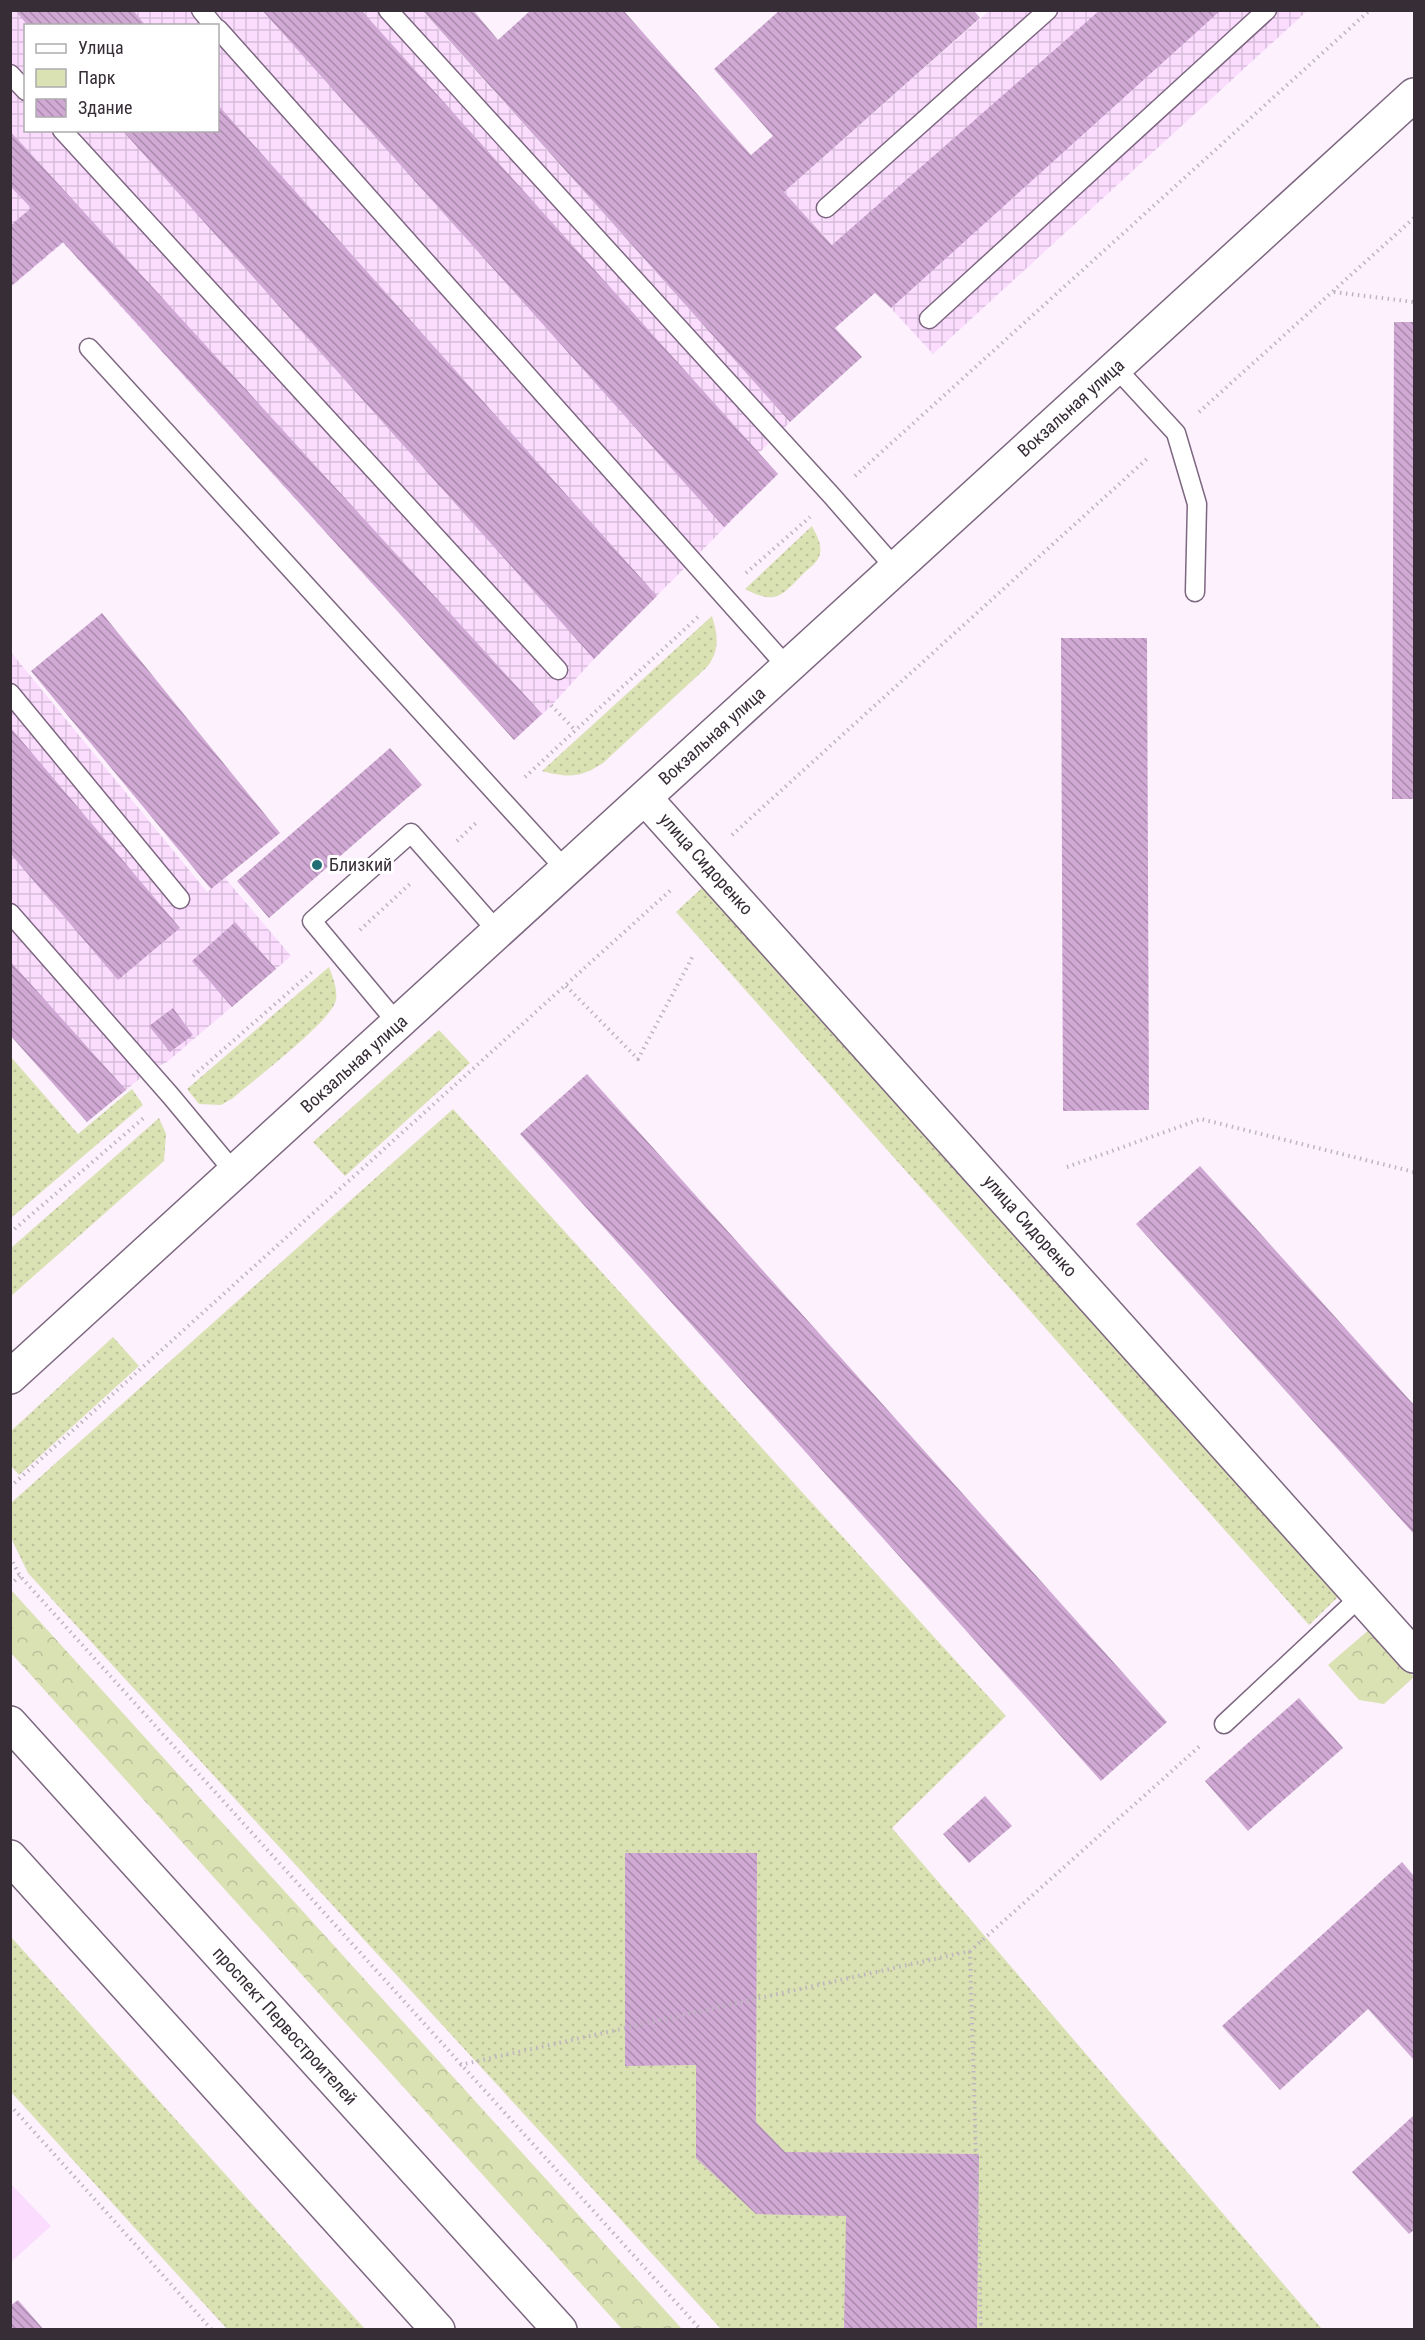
<svg xmlns="http://www.w3.org/2000/svg" width="1425" height="2340" viewBox="0 0 1425 2340" font-family="'Roboto Condensed',sans-serif">
<style>
.built{fill:#fbdcff}
.industrial{fill:url(#industrial-grid);fill-rule:evenodd}
.green{fill:url(#green-dots)}
.forest{fill:url(#forest-crowns)}
.building{fill:url(#building-back-hatch)}
.lines{fill:none;stroke-linecap:round;stroke-linejoin:round}
.lane-casing{stroke:#7d6780;stroke-width:21}
.street-casing{stroke:#7d6780;stroke-width:36}
.secondary-casing{stroke:#7d6780;stroke-width:36}
.path{stroke:#bfb5c0;stroke-width:4;stroke-dasharray:1.5 4.5;stroke-linecap:butt}
.lane{stroke:#fff;stroke-width:18}
.street{stroke:#fff;stroke-width:33}
.secondary{stroke:#fff;stroke-width:33}
.poi-dot{fill:#236e74;stroke:#fff;stroke-width:2}
.labels{text-anchor:middle;stroke-width:6;stroke-linejoin:round;paint-order:stroke}
.street-label{font-size:18px;fill:#362d37;stroke:#fff}
.poi-label{font-size:18px;fill:#362d37;stroke:#fff;text-anchor:start}
</style>
<defs>
<pattern id="industrial-grid" width="8" height="8" patternUnits="userSpaceOnUse" patternTransform="scale(1.5)"><rect width="8" height="8" fill="#fbdcff"/><path d="M0 4h8M4 0v8" fill="none" stroke="#d8bddb"/></pattern>
<pattern id="green-dots" width="8" height="8" patternUnits="userSpaceOnUse" patternTransform="scale(1.5)"><rect width="8" height="8" fill="#dae1b3"/><path d="M2 2h.1M6 6h.1" fill="none" stroke="#bcc19b" stroke-width="1.8" stroke-linecap="round"/></pattern>
<pattern id="forest-crowns" width="20" height="18" patternUnits="userSpaceOnUse" patternTransform="scale(1.5)"><rect width="20" height="18" fill="#dae1b3"/><path d="M2 6a3 3 0 1 1 6 0M12 15a3 3 0 1 1 6 0" fill="none" stroke="#bcc19b"/></pattern>
<pattern id="building-back-hatch" width="6" height="6" patternUnits="userSpaceOnUse" patternTransform="scale(1.5)"><rect width="6" height="6" fill="#d0a9d4"/><path d="M-1 5l2 2M0 0l6 6M5-1l2 2" fill="none" stroke="#aa8aad"/></pattern>
</defs>
<rect width="100%" height="100%" fill="#fcf1fd"/>
<path class="built" d="M10,2183l41,43 -40,36h-1z"/>
<path class="industrial" d="M11,11h411l368,411 -31,31 19,21 -184,185 -43,47 -37,34 -451,-497 -52,44zM26,26h192v104h-192z
M989,11h318l-374,343 -149,-162z
M10,651l197,241 18,-14 66,78 -124,106 -18,9 -62,51 -76,-87z"/>
<path class="green" d="M812,526c4,8 10,18 8,27 -1,8 -9,14 -15,19 -23,23 -28,34 -60,17z
M712,616c6,20 8,34 -5,51l-104,96c-23,15 -34,15 -61,8z
M704,886l636,709 -31,30 -633,-713z
M329,967c4,11 10,25 6,36 -9,22 -81,77 -102,95l-12,7 -22,-1 -12,-15z
M439,1030l31,33 -125,113 -32,-34z
M11,1057l67,77 54,-45 11,16 -132,113z
M453,1109l553,607 -114,112 430,501h-601l-693,-756 -17,-35v-35z
M159,1118l7,16 -2,27 -153,135v-48z
M113,1337l26,29 -120,109 -8,-9v-35z
M11,1937l354,392h-138l-216,-237z"/>
<path class="forest" d="M12,1591l670,738h-60l-611,-676 -1,-60z
M1371,1628l43,49 -30,27 -25,-4 -31,-35z"/>
<path class="building" d="M15,10h118l13,16h-118z
M262,10h99l417,464 -54,53z
M422,10h51l25,30 33,-30h92l128,145 22,-19 -59,-67 66,-59h193l7,8 -196,174 48,53 268,-235h121l-330,298 -16,-15 -40,35 27,29 -72,65z
M218,105l439,491 -63,63 -472,-529h96z
M10,131l532,583 -28,26 -451,-498 -53,45v-61l21,-18 -21,-22z
M1394,322h20v477h-22z
M102,613l178,220 -69,56 -180,-218z
M1061,638h86l2,472 -86,1z
M10,727l170,201 -62,52 -108,-127z
M390,748l32,37 -153,133 -32,-37z
M235,922l41,47 -44,38 -40,-46z
M10,961l116,129 -39,32 -77,-87z
M173,1008l20,27 -23,17 -21,-26z
M587,1074l580,648 -66,59 -581,-647z
M1200,1166l214,239v129l-278,-310z
M1299,1698l44,50 -95,83 -43,-50z
M985,1796l27,30 -43,37 -26,-29z
M625,1853h132l-1,269 29,30 194,2 -2,176h-133l2,-114 -90,-2 -60,-56v-93l-71,1z
M1402,1862l12,14v184l-46,-51 -88,81 -58,-64z
M1414,2115v115l-5,4 -57,-62z
M18,2300l26,30h-34v-24z"/>
<g class="lines">
<g class="lane-casing">
<path id="lane" d="M201,10l13,16
M388,10l444,486 64,73
M218,29l570,639
M10,74l16,17
M62,130l496,540
M826,208l222,-198
M929,319l338,-309
M89,348l477,522
M1116,368l60,65 21,71 -2,88
M10,693l170,206
M10,913l160,182 65,78
M398,1024l-86,-103 99,-88 87,99
M1224,1724l137,-128"/>
</g>
<g class="street-casing">
<path id="street" d="M645,798l769,858"/>
</g>
<g class="secondary-casing">
<path id="secondary" d="M10,1377l1404,-1282
M10,1723l550,607
M10,1857l428,473"/>
</g>
<path class="path" d="M1334,292l80,10
M1199,412l215,-194
M855,476l515,-466
M746,573l64,-56
M547,701l27,28
M525,777l175,-162
M732,835l417,-378
M457,841l21,-20
M360,930l52,-48
M566,986l72,73 56,-105
M193,1076l121,-106
M1067,1167l134,-48 213,53
M10,1233l136,-117
M10,1487l663,-599
M10,1557l10,19 681,754
M10,1585l10,-9
M970,1951l11,379
M460,2065l510,-114 231,-206
M10,2105l202,225"/>
<use href="#lane" class="lane"/>
<use href="#street" class="street"/>
<use href="#secondary" class="secondary"/>
</g>
<circle class="poi-dot" cx="317" cy="865" r="6"/>
<g class="labels">
<g class="street-label">
<text transform="translate(1071 408) rotate(-42)" y="6">Вокзальная улица</text>
<text transform="translate(712 736) rotate(-42)" y="6">Вокзальная улица</text>
<text transform="translate(706 864) rotate(48)" y="6">улица Сидоренко</text>
<text transform="translate(354 1064) rotate(-42)" y="6">Вокзальная улица</text>
<text transform="translate(1030 1226) rotate(48)" y="6">улица Сидоренко</text>
<text transform="translate(285 2026) rotate(48)" y="6">проспект Первостроителей</text>
</g>
<g class="poi-label">
<text x="329" y="871">Близкий</text>
</g>
</g>
<rect width="1425" height="2340" fill="none" stroke="#362d37" stroke-width="24"/>
<rect x="24" y="24" width="195" height="108" fill="#ffffff" stroke="#afabaf" stroke-width="1.5"/>
<rect x="36" y="44" width="30" height="9" fill="#ffffff" stroke="#afabaf" stroke-width="1.5"/>
<text x="78" y="54" font-size="18" fill="#362d37">Улица</text>
<rect x="36" y="69" width="30" height="18" fill="#dae1b3" stroke="#afabaf" stroke-width="1.5"/>
<text x="78" y="84" font-size="18" fill="#362d37">Парк</text>
<rect x="36" y="99" width="30" height="18" fill="url(#building-back-hatch)" stroke="#afabaf" stroke-width="1.5"/>
<text x="78" y="114" font-size="18" fill="#362d37">Здание</text>
</svg>
